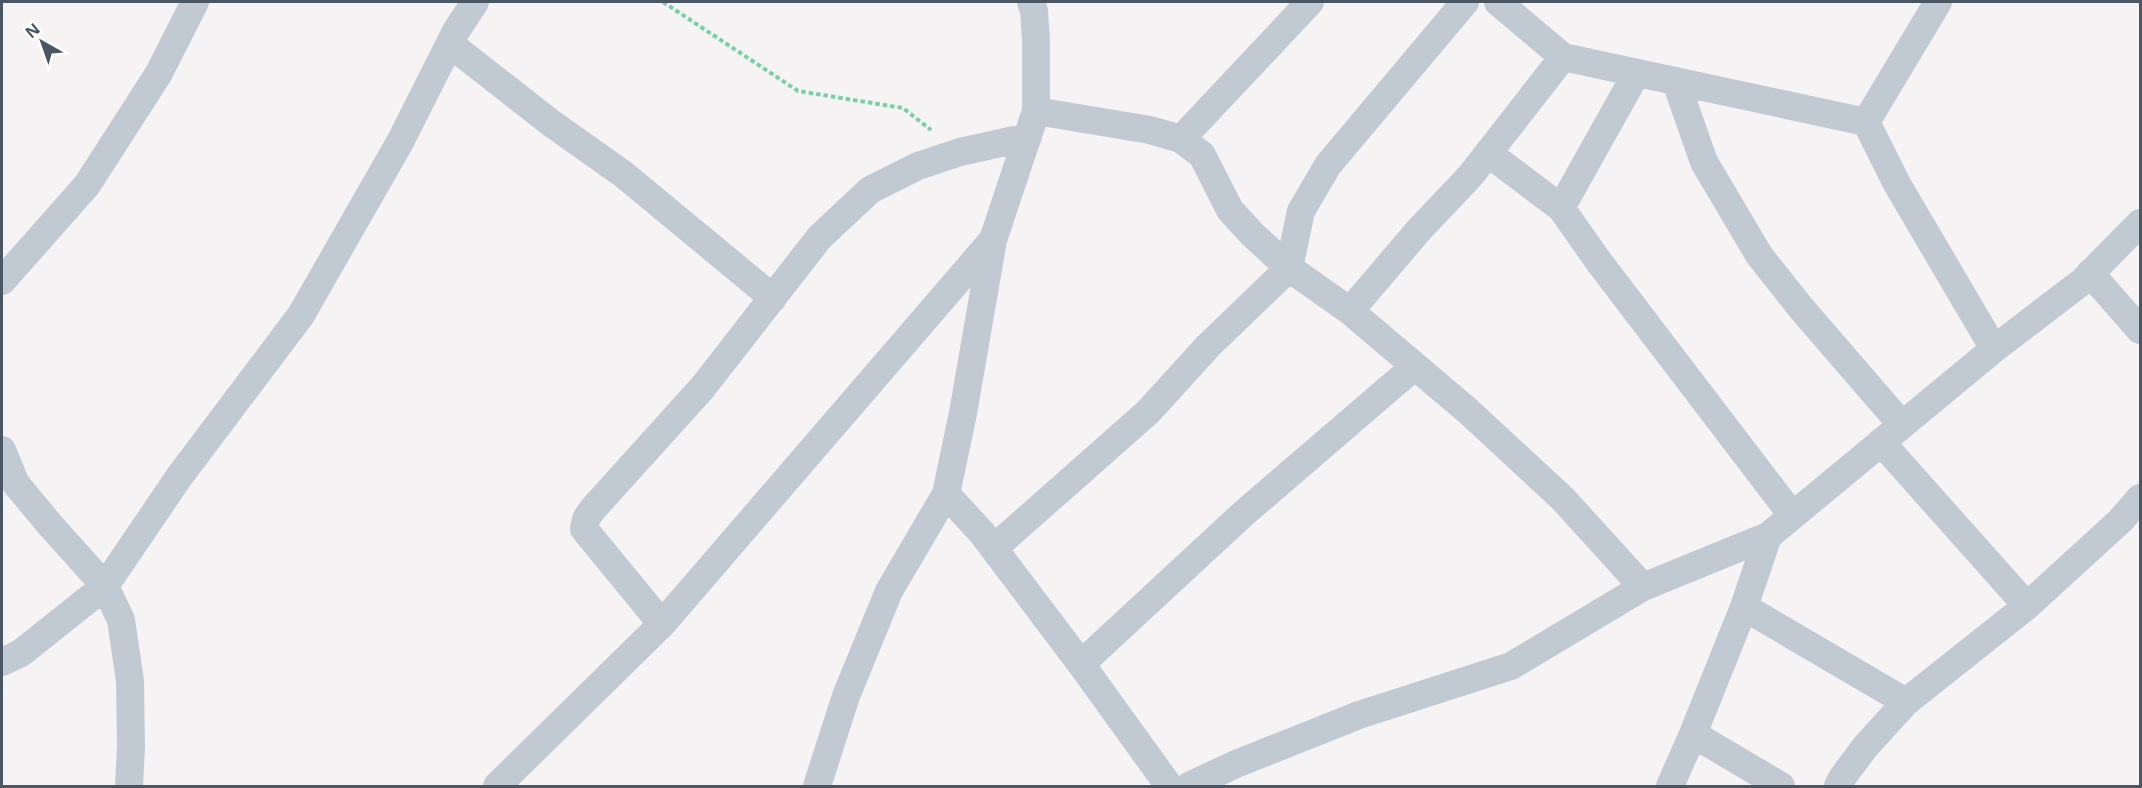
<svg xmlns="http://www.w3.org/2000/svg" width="2142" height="788" viewBox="0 0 2142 788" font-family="'Noto Sans',sans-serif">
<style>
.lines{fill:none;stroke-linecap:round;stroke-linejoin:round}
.path{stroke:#7ad0a6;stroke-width:4;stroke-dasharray:4.5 3;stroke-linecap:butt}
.street{stroke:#c1cad2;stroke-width:28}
</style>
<rect width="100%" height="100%" fill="#f5f3f3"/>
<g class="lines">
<path class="path" d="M663,2l135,89 105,17 28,22"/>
<path class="street" d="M1498,2l65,55 303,65
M450,44l101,79 72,51 150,124
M1676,82l28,80 55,93 42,53 101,117
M1036,111l114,19 31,9 21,16 28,55 22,24 37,34 61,43 118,100 95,88 80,88
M1866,122l31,62 97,165
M1866,122l72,-120
M1181,139l129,-137
M1488,153l73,55 38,54 193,253
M1561,208l75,-134
M2090,273l50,57
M2,281l85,-96 72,-112 36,-71
M1350,311l68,-80 53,-56 92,-118
M1881,442l146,164
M2,450l14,34 35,42 54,60 -84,67 -19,9
M946,494l36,39 99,131 88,122
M994,548l154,-136 60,-66 81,-78 12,-57 27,-46 137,-163
M1744,607l162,95
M662,624l-78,-95 2,-10 6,-9 111,-123 116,-149 51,-48 48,-24 42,-14 68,-15
M1081,664l162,-150 171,-147
M1693,734l88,52
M129,786l2,-39 -1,-66 -9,-61 -16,-34 74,-109 122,-162 99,-173 56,-111 19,-29
M497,786l165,-162 329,-382
M817,786l29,-90 43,-105 57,-97 17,-81 30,-173 43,-129v-71l-2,-29 -3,-9
M1189,786l47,-22 123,-49 152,-49 132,-79 125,-51
M1670,786l23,-52 51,-127 24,-71 226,-187 89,-68 57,-58
M1838,786l4,-8 23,-31 41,-45 121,-96 93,-85 20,-23"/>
</g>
<rect width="2142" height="788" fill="none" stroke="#4a5661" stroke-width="6"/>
<g transform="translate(42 42) rotate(320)" stroke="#ffffff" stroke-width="4.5" paint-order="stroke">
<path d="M0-4.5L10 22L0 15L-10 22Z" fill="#4a5661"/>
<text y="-9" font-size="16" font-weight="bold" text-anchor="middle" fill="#4a5661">N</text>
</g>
</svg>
